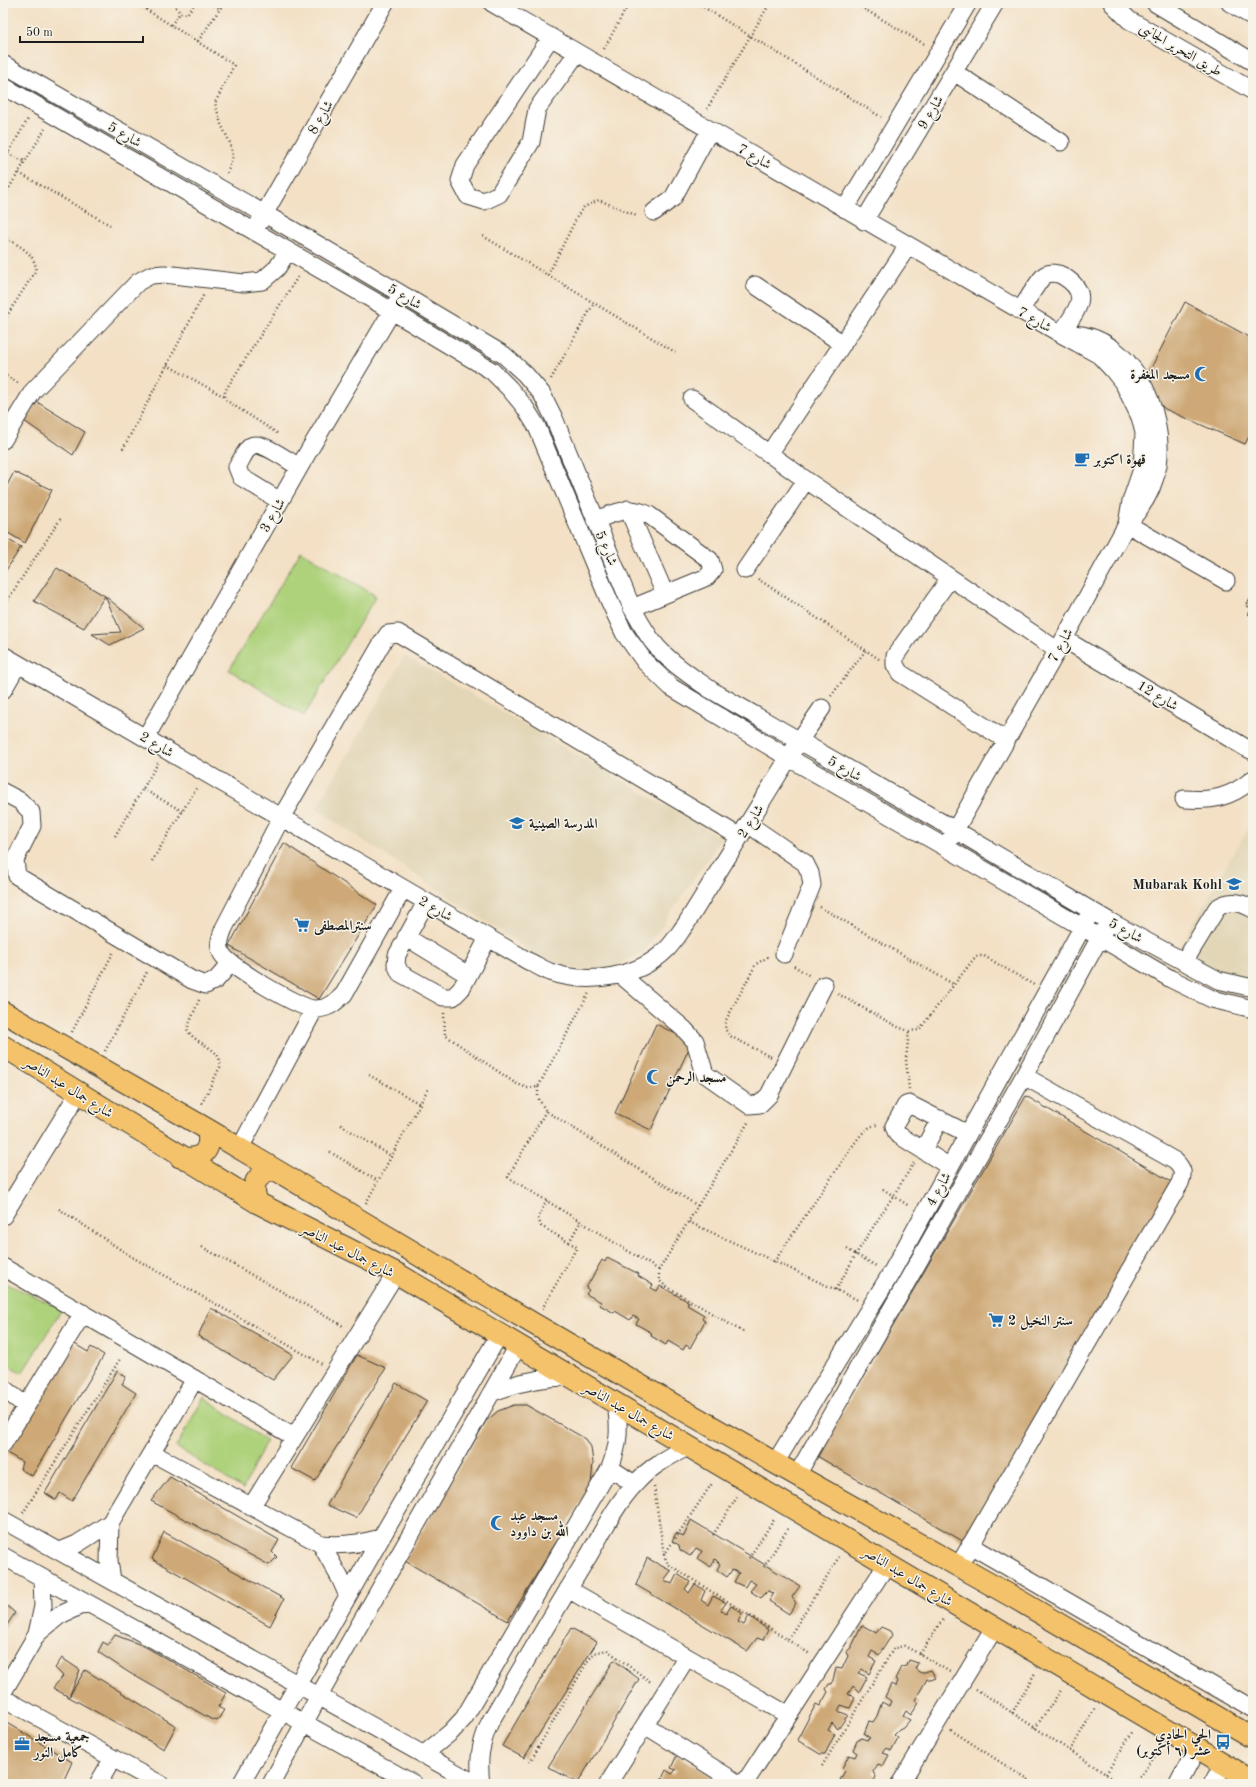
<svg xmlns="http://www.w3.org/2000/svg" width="1256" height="1787" viewBox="0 0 1256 1787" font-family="'Old Standard TT',Amiri,serif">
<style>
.built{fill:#e2d6b7}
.green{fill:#aed27b;stroke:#65774c}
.building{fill:#cea977}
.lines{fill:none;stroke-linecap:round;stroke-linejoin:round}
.minor-casing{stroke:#3c3935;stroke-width:19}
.major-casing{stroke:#3c3935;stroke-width:23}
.path{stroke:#3c3935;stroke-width:2.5;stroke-dasharray:1 3;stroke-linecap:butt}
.minor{stroke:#fff;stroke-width:17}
.major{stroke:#f3c26a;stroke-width:21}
.labels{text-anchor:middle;stroke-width:3;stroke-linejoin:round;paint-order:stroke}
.street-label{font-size:14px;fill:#1c1c1c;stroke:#f7f3e8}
.poi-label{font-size:14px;font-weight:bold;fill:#1c1c1c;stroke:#f7f3e8;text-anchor:start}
</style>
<rect width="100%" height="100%" fill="#f7f3e8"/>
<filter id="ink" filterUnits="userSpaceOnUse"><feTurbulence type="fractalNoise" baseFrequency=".025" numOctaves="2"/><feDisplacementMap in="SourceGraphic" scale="8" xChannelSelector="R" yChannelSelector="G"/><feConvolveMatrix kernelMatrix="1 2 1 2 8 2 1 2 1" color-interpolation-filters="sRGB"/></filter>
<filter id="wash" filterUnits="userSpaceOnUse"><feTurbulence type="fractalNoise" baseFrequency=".012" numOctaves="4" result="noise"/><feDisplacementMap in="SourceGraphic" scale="16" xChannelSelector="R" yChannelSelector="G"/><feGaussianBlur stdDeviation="0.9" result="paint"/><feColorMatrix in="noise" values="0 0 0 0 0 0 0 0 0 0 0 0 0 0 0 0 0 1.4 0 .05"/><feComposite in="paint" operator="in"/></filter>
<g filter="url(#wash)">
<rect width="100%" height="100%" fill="#f3e0c5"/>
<path class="built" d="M405,656l317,182 -78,114 -33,16 -21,3 -20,-3 -37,-15 -217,-144z
M1253,820v160l-39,-7 -35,-25z"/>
<path class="green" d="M301,551l75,45 -72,120 -75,-46z
M3,1282l59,27 -40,64 -19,-11z
M204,1397l62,44 -23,48 -67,-42z"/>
<g id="blocks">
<path class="building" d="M1185,302l68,37v90l-8,15 -80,-35 -6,-6 -7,-16 -2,-17z
M37,402l48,30 -12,23 -49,-34z
M14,472l38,18 -27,53 -22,-13v-37z
M3,537l18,10 -18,28z
M57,568l48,28 -21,32 -50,-27z
M1253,594v23l-5,-3 5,-6 -7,-2z
M105,596l39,32 -34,17 -18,-11 29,-2z
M284,843l93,62 -58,94 -90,-53z
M656,1024l36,18 -41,88 -36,-17z
M1026,1096l149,88 -209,359 -149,-87z
M607,1258l32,16 -1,2 15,9 -2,3 6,3 3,-5 29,16 -2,3 17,10 -2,4 3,2 -15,27 -4,-3 -3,5 -15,-9 -2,4 -15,-9 1,-3 -16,-9 3,-5 -6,-3 -3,4 -15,-9 -1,2 -14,-8 1,-3 -15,-8 3,-4 -3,-2 16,-28 3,2z
M211,1308l82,47 -20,25 -75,-44z
M73,1343l15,9 3,-5 13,8 -72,121 -12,-7 2,-7 -15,-9z
M357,1355l29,13 -71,113 -24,-13z
M117,1371l9,6 -4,7 14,9 -64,108 -12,-8 -4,7 -11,-7z
M396,1383l31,18 -71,117 -29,-13z
M514,1405h12l60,34 5,8 2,16 -2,22 -83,136 -103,-60 81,-140 12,-10z
M170,1477l109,63 -7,12 5,5 -8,8 -118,-64z
M691,1520l109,66 -8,11 4,6 -7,11 -20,-13 5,-8 -6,-2 -7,7 -11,-7 6,-7 -7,-4 -4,7 -11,-5 5,-9 -7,-3 -5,7 -10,-7 3,-6 -5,-5 -4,8 -13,-8 4,-8 -6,-3 -6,8 -10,-6 -1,-5 -7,-4 4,-8 8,3z
M164,1532l120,67 -14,27 -118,-67z
M647,1558l24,13 -7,9 8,4 5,-10 13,8 -5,7 4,4 6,-9 10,7 -4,9 7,5 5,-9 13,7 -5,7 5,4 5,-8 11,7 -4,9 6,3 5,-9 19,14 -5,10 -6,-2 -10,13 -111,-66z
M3,1602l12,11 -12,18z
M862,1625l14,8 5,-6 9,4 2,4 -13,20 -7,-4 -3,6 7,4 -7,13 -7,-5 -4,4 9,4 -8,15 -6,-6 -5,8 7,4 -5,10 -9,-3 -3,6 10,4 -10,14 -6,-6 -4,7 7,4 -10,20h-5l-23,-14 19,-36 4,2 8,-14 -2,-3 3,-5h3l4,-16 6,1 6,-13 -2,-4 5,-4z
M571,1628l26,14 -73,116 -22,-12z
M115,1635l29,11 82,47 -8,14 6,3 -7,11 -8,-3 -81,-46 -30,-20 5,-10 5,3z
M62,1658l18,12 -11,27 16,-27 91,56 -12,23 -95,-52 -16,-9 10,-12 -8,-8z
M614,1660l25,19 -61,104 -30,-16z
M909,1660l9,3 -3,6 6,4 10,-3 5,8 -5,2 -4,-1 -12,21 4,3 -8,12 -5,-4 -3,5 7,4 -7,8 -4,2 -5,5 4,3 -7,13 -4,-3 -4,5 6,2 -6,11 -5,-2 -5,8 3,5 -4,7h-21l-11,-4 5,-9 -3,-3 7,-13 6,2 2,-4 -4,-3 4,-9 4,-3 6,2 3,-2 -6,-4 5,-13 4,1 4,-6 5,-14 7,4 2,-5 -6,-4 6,-13 5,2 2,-5 -3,-2 6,-12 6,-1z
M5,1722l67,40 -10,22h-59v-58z
M677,1755l45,29h-60l-2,-1 6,-13 6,4 4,-4 -5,-2z"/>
</g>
</g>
<g filter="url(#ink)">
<use href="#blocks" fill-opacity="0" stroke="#3c3935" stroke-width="1"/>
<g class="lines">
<g class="minor-casing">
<path id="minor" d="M492,3l569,331 38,21 14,15 11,14 16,33 4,16 -2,36 -11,32 -4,23 -63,115 -114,200
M1112,3l17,17 124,71
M1155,3l98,59
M1230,3l23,14
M551,37l-86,128 -5,16 8,15 16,5 15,-7 32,-52 6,-33 40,-56
M3,64l314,180 187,111 21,19 17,20 12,24 78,190c9,15 17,32 30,44 14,15 32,26 49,38l244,140 154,91 109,59 35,8
M954,72l107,70
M3,86l389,225 100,60 17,17 15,18 13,21 72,173 15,33 21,29 26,25 118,71 156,89 226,132 41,20 41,10
M845,209l123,-206
M654,212l19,-14 37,-68
M864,221l131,-218
M259,223l126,-220
M755,285l88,59
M1020,311c5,-7 19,-32 25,-36 5,-3 13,-2 18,1 31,19 12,35 -2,58
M1072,334c60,2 94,78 86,131 -4,23 -15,42 -31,59
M692,399l114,81 251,170
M3,440l30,-49 105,-109 13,-7 13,-1 80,9 18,-2 15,-13 11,-17
M769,454l139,-208
M280,501l-39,-24 -4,-10c4,-6 8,-17 14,-21 10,-6 39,16 48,21
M628,509l37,85
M595,520c21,-7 33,-15 54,-5l61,45 3,10 -6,7 -75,31
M1127,524l99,57
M745,570l61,-90
M950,578l-55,78v9l5,8 106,67
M1064,639l182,109 7,3
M3,655l525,306c7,3 14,8 22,11 38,13 88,6 117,-23 7,-7 13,-17 19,-25l113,-183 23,-33
M3,690l15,-26
M146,737l162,-285 90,-151
M3,792l17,9 11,11 1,14 -17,34 2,16 175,104 14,5 10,-5 14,-16
M1184,799c29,2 46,-1 69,-20
M748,824l57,39 5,10 2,12 -28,69
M403,889l-59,105c-9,9 -16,15 -29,15 -13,1 -87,-43 -93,-55 -5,-9 -1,-18 2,-26l57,-110 101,-175 6,-9 10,-1 342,204
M426,902l-29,53 -1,9 4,9 43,24h10l8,-8 27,-51
M406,937l62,38
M1184,962l33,-54c13,-9 23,-6 36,1
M621,975l63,54 11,12 10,33 44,31 11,-1 9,-9 55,-110
M240,1148l74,-138
M923,1150l17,-31
M950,1167l-53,-33 -3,-8 12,-21 3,-1 59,30
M3,1216l76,-124
M3,1267l291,170
M3,1388l23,18
M491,1393c26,-11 50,-16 78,-16
M3,1444l80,-131
M152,1453l169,91c21,2 39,0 60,-6
M775,1463l115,-188 198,-358
M610,1468l24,16
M797,1475l227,-399 81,-148
M251,1507l145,-234
M3,1520l473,264
M110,1523l-1,38 3,19
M321,1544l19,34 8,18
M970,1545l283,164
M60,1551l17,-7 33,-21 85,-144
M3,1556l411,228
M958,1567l222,-384c4,-10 3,-14 -5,-22l-151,-85
M568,1589l220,126
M37,1634l6,-28 -1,-28
M3,1692l34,-58 23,-19 26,-12
M3,1698l157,86
M645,1725l94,59
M423,1755l28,-23 13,-14 146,-250c9,-24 10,-38 6,-64
M98,1784l15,-26
M241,1784l140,-246 118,-203
M271,1784l48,-88 199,-350
M481,1784c-3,-25 -1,-39 9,-62 33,-56 65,-112 99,-167 14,-24 27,-51 46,-71 16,-18 34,-28 55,-38
M608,1784l79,-127
M744,1784l143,-220
M900,1784l95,-157
M1178,1784l19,-36
M1213,1784l11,-20"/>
</g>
<g class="major-casing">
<path id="major" d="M3,1012l204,117 327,195 241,139 238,134 240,141
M3,1046l255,157 138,70 857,508
M180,1157c22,5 33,-7 27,-28
M258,1203c-8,-18 -3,-28 16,-33"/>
</g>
<path class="path" d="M136,3l98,62 -19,38 6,21 9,19 3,13 -6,18
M177,3l-1,4 4,6 7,1 8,-11
M211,3l9,6
M697,3l184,114
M854,3l70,41
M171,25l9,-12
M198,41l26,-38
M604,49l25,-46
M707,109l63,-106
M8,154l18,8
M3,162l25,-43
M19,173l91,52
M3,198l42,-69
M3,236c14,9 32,16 33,34l-33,52
M483,236l192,116
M548,275l30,-60 6,-8 15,-7 36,15 3,-1
M1252,329l1,-2
M167,365l58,32
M3,374l17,10
M551,379l43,-76
M277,433l-50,-32 -2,-4v-6l74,-116
M123,449l81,-155
M758,579l121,80
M3,607l58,-89
M831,696l35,-46
M143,789l39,22
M115,836l43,-73
M152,861l45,-74
M820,907l133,77
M768,957l-12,7 -30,56 -1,9 5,7 41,21
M794,966l16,10
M838,994l60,33 11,4 10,-1 57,-74h8l50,29
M199,1000l-12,29c7,16 36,18 33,38l-19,38
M444,1013l1,22 70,48 12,5 11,-1 51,-94
M72,1032l42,-81
M105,1051l42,-79
M369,1075l51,29
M538,1087v11l8,13 152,95
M909,1089l-3,-29 3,-29
M546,1111l-38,66 151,93
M341,1125l50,31
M330,1152l48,29
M883,1189l26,17
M366,1203l62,-114
M59,1209l73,48 190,107
M689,1222l169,78
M569,1242l12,-21
M202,1247l143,80
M847,1249l29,17
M774,1262l80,-118c6,-8 14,-20 25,-19
M836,1290l20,-36 58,-91
M542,1309l35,-62 -36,-21 -3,-8 9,-18
M743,1332l-79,-47 -5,-5v-10l90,-149
M654,1487l10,68 4,9 142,90
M23,1513l97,-154
M713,1535l25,-39
M664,1555l49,-73
M749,1558l26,-40
M764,1567l25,-40
M788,1639l51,-82
M920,1654l23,-35
M976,1689l145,95
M1012,1713l23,-40
M1035,1728l27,-39
M951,1730l83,54
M1070,1751l25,-43
M530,1762l57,-100 7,-9 13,-3 45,33
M822,1766l72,-118 10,-2 16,8 30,18
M1106,1774l27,-43
M1135,1784l25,-37"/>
<use href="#minor" class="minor"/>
<use href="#major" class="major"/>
</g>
</g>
<defs>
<g id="mosque-bare" transform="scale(1.2)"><path d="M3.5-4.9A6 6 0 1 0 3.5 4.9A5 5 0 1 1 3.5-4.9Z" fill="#1f6fb2" stroke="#f7f3e8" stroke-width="2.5" paint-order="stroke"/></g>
<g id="cafe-bare" transform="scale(1.2)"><path d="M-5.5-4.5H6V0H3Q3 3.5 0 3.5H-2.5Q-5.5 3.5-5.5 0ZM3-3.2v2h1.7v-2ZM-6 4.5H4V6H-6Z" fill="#1f6fb2" stroke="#f7f3e8" stroke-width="2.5" paint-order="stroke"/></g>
<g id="school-bare" transform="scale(1.2)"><path d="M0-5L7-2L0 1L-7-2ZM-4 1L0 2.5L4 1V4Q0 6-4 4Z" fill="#1f6fb2" stroke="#f7f3e8" stroke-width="2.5" paint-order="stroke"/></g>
<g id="university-bare" transform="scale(1.2)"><path d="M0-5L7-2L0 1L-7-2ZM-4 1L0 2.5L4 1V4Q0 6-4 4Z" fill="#1f6fb2" stroke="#f7f3e8" stroke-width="2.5" paint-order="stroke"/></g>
<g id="supermarket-bare" transform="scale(1.2)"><path d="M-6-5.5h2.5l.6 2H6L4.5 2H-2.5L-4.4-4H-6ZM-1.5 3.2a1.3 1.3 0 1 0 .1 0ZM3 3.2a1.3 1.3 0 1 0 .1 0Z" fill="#1f6fb2" stroke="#f7f3e8" stroke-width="2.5" paint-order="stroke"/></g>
<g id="bus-bare" transform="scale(1.2)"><path d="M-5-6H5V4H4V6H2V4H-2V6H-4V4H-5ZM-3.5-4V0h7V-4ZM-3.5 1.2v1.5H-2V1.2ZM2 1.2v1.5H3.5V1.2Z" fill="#1f6fb2" stroke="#f7f3e8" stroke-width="2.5" paint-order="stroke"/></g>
<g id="office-bare" transform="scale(1.2)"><path d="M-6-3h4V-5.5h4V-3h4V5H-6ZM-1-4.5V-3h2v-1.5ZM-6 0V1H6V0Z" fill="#1f6fb2" stroke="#f7f3e8" stroke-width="2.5" paint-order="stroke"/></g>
</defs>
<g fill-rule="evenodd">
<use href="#mosque-bare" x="1202" y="374"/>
<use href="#cafe-bare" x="1082" y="459"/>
<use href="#school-bare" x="517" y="823"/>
<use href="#university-bare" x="1234" y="884"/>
<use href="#supermarket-bare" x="302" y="925"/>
<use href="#mosque-bare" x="654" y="1077"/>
<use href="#supermarket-bare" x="996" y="1320"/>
<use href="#mosque-bare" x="498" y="1523"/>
<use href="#bus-bare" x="1223" y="1742"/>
<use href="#office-bare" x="22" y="1744"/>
</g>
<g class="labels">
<g class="street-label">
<text transform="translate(1181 49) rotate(30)" y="5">طريق التحرير الجانبى</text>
<text transform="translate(930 112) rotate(-59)" y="5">شارع 9</text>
<text transform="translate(320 117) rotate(-60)" y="5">شارع 8</text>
<text transform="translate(125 134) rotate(30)" y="5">شارع 5</text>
<text transform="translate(755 156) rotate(30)" y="5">شارع 7</text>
<text transform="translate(405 296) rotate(31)" y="5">شارع 5</text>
<text transform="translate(1035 319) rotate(30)" y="5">شارع 7</text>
<text transform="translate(272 515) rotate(-60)" y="5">شارع 3</text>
<text transform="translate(607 548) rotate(67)" y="5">شارع 5</text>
<text transform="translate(1060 645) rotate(-61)" y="5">شارع 7</text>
<text transform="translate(1158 695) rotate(31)" y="5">شارع 12</text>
<text transform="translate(157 744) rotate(31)" y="5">شارع 2</text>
<text transform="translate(845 768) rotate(30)" y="5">شارع 5</text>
<text transform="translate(750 821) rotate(-58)" y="5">شارع 2</text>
<text transform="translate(436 908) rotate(30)" y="5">شارع 2</text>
<text transform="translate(1126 930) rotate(29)" y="5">شارع 5</text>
<text transform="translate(69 1087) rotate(32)" y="5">شارع جمال عبد الناصر</text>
<text transform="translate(938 1189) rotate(-61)" y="5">شارع 4</text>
<text transform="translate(348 1250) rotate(27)" y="5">شارع جمال عبد الناصر</text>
<text transform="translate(629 1411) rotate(30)" y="5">شارع جمال عبد الناصر</text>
<text transform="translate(908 1576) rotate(31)" y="5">شارع جمال عبد الناصر</text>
</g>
<g class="poi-label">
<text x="1190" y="379" text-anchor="end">مسجد المغفرة</text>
<text x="1094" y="464">قهوة اكتوبر</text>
<text x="529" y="828">المدرسة الصينية</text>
<text x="1222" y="889" text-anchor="end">Mubarak Kohl</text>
<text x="314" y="930">سنترالمصطفى</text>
<text x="666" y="1082">مسجد الرحمن</text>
<text x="1008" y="1325">سنتر النخيل 2</text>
<text x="510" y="1520">مسجد عبد<tspan x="510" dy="16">الله بن داوود</tspan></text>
<text x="1211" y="1739" text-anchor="end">الحي الحادي<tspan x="1211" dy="16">عشر (٦ أكتوبر)</tspan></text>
<text x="34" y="1741">جمعية مسجد<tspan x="34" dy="16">كامل النور</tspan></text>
</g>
</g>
<rect width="1256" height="1787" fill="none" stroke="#f7f3e8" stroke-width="16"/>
<path d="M20 36v6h123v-6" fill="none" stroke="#1c1c1c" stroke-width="2"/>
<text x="26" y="36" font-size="12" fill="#1c1c1c" stroke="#f7f3e8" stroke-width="3" paint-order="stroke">50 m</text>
</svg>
